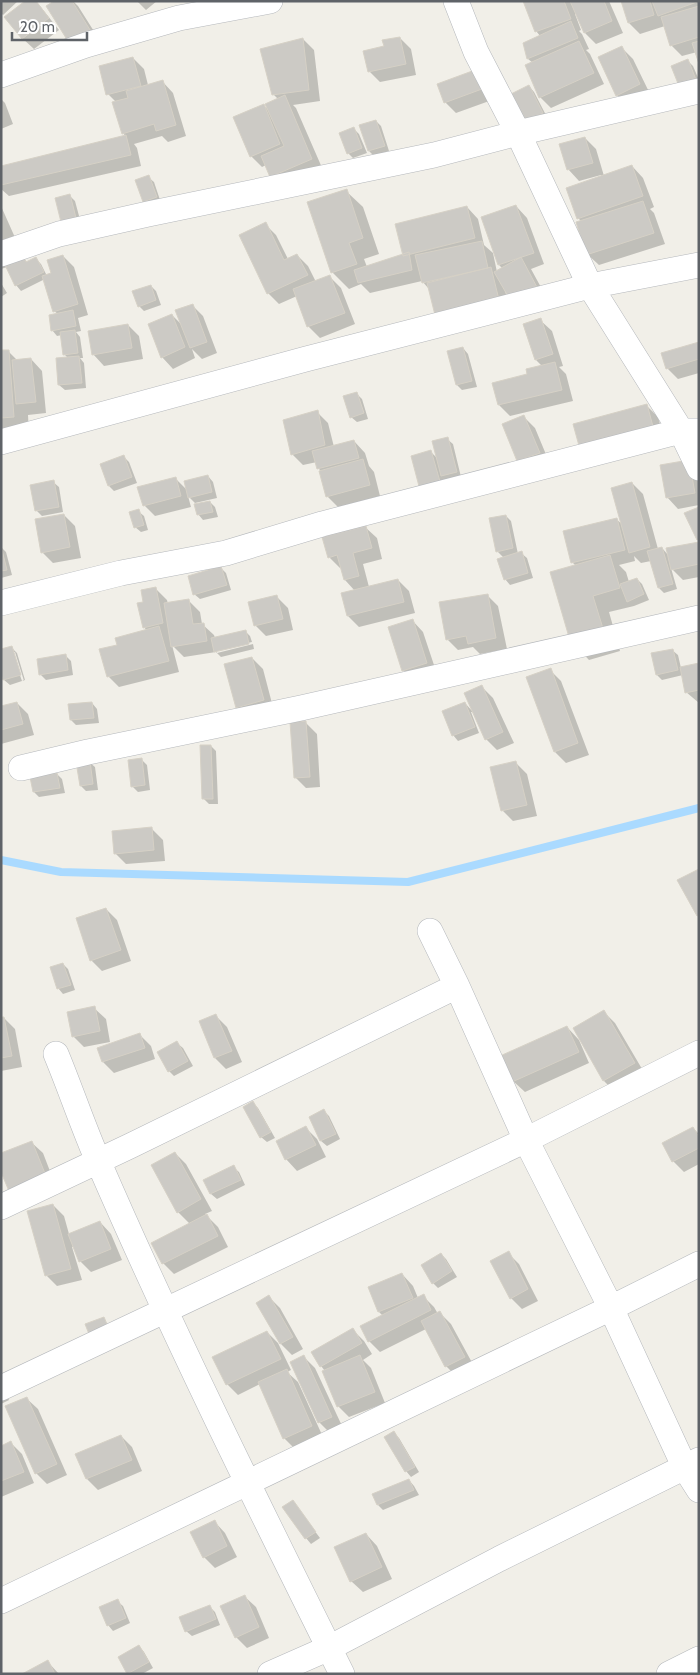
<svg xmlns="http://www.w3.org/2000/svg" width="700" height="1675" viewBox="0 0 700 1675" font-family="Cabin,sans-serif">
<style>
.shadow{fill:#0003;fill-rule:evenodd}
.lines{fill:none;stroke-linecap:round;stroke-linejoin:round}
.stream{stroke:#aadaff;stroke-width:8}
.building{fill:#cccac5;stroke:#d6d1c6}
.street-casing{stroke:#b5b8bc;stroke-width:26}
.street{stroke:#fff;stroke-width:25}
</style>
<rect width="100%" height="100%" fill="#f1efe8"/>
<path class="shadow" d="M1,1h17l-15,14 -2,-2z
M36,1l23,29 -25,19 -12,-11z
M56,1h17l5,5 24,38z
M137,1h20l-11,9z
M525,1h84l14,32 -27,11 -11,-11 -8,-20 -2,1 6,16 -2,1 3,3 7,15 -3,1 4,4 14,30 -53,24 -11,-11 -7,-34 -5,-4 -4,-15 17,-7 -5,-6z
M622,1h77v58l-2,-7 -15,4 -11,-11 -6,-19 -25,8 -11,-11z
M400,38l11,11 5,26 -36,7 -11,-11 16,-24z
M303,39l11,11 6,51 -27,4 3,3 27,62 -41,18 -16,-23 -4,2 -11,-11 13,-50 6,5 8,-12 -4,-4z
M622,48l11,11 18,37 -23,10 -11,-11z
M133,58l11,11 4,16 14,-4 11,12 13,43 -18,6 -6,-6 -28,8 3,4 4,18 -132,30 -8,-7v-22l125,-30 -3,-4 -7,-31 -8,-8z
M688,61l5,5 6,14v11z
M475,71l17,29 -36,13 -11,-11z
M529,86l5,6 14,27 -17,8z
M1,99l4,4 8,21 -12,5z
M376,121l5,5 8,25 -15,5 -5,-5z
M354,129l5,5 8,19 -14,5 -5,-5z
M585,138l11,11 8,27 28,-10 11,12 11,29 -4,2 4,4 11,31 -66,21 -12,-11 -5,-32 -4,-4 24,-41 -1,-2 -22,6 -11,-12z
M148,177l6,5 7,21 -12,4 -5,-5z
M346,191l17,16 16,47 -15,5 3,8 37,-12 63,-48 11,12 6,26 9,8 4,19 6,-3 -4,-4 17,-59 11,12 17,46 -13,5 18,33 -24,14 -11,-11 -9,-15 6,25 -82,-26 -7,-8 -52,12 -9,-9 -12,5 -17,-17z
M70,196l5,5 7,26 -14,4z
M1,206l24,54 3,3 8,-4 5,5 6,12 5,-2 11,-18 11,11 14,48 -10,3 3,13 -5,1 4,5 3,21h-3l4,5 2,25 -21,2 -6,-5 9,-27 -4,-4 -2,-19 -5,1 -5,-6 6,-16 -4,-3 -9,-32 -24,12 -5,-6 -9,-18 -6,2z
M265,224l11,11 12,24 9,-4 11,11 8,16 14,-5 11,11 14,36 -35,14 -12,-12 -11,-30 -18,8 -11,-11z
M1,283l6,10 -6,4z
M151,286l5,5 5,14 -17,6 -5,-5z
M192,305l11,11 14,37 -15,6 -10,-10 3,9 -22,11 -11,-12 10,-42 10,10z
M540,320l12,11 11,35 -4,1 7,7 7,27 -63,15 -11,-11 30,-30 13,-9 -6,-6z
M128,325l11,11 4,23 -39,7 -11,-12z
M699,343v30l-21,6 -11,-11z
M463,348l5,6 9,33 -15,3 -5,-5 -8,-33z
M1,351h7l10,10 13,-2 11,12 4,42 -18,2 1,18 -28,1z
M357,394l5,5 6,20 -11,3 -6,-5z
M647,406l11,11 8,28 -73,19z
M317,412l11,11 6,24 20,-6 11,12 4,13 5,6 6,24 -42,11 -11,-11 -5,-24 -4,-4 -1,-6 -14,3 -11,-11z
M524,417l11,11 15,36 -32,-3z
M447,439l6,5 8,33 -28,24 -2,-49 6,6z
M124,457l5,5 8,21 -23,8 -5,-5z
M699,471v34l-21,4 -11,-12z
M208,476l5,6 4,16 -22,5 -7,-7 3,11 -36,9 -11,-11 32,-26 12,12z
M53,482l6,5 4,25 -21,4 -6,-6z
M632,483l11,11 15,55 4,-1 7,8 30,-13v34l-16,3 -12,-12 6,21 -13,4 -5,-5 -8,-27 -10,2 -7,-7 1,5 -16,4 7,7 3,10 8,-3 5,5 7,16 -15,6 -25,6 11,39 -31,9 -16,-17 3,-77 -4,-4 44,-43 7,6z
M210,502l5,5 3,10 -15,3 -5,-6z
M138,511l6,5 4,14 -7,2 -6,-5z
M64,515l11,11 6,32 -28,5 -11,-11z
M506,516l5,5 7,33 3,-1 6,5 6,20 -23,7 -5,-6 -1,-21 -7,-7z
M365,527l12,11 5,21 -19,5 6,23 29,-7 11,11 6,22 -56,14 -11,-11 7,-25 -10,-11 -4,-12h-1l-11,-11z
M1,547l5,5 6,23 -11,3z
M221,568l5,5 5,17 -31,9 -6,-5z
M156,589l11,11 1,4 21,-3 11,11 2,12 12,11 1,3 30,-7 5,5 2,6 -35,8v3l36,-9 1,5 -33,8 -5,-5 -32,5 -12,-12 7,27 -60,15 -11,-11 11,-31 28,-14 -3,-4 1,-24z
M487,595l11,11 9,43 -27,5 -7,-7 -15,3 -11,-11z
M277,597l11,11 5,22 -27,6 -11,-11z
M412,620l11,12 14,42 -23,7 -11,-11z
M11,647l6,6 8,27 -15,5 -6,-5 -3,-10zM12,652h3l9,29h-2z
M672,650l6,5 3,13 18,-4v39l-13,-11 -3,-17 -21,5 -5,-5z
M65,655l6,6 2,14 -27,5 -6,-6z
M252,658l11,11 11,42 -26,7 -11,-11z
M550,670l11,11 28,74 -23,8 -11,-11 -27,-74z
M482,687l11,11 21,45 -17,7 -11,-11z
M17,703l11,11 6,21 -33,9v-39l1,2z
M92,703l5,6 2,14 -23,2 -5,-5z
M465,703l8,9h-2l8,21 -21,8 -5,-6z
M306,723l11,11 3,53 -14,1 -11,-11z
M211,746l5,5 2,53h-9l-6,-6z
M141,759l6,6 3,25 -12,2 -6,-6z
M89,762l6,5 3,23 -12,1 -5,-5z
M516,763l11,11 10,42 -24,5 -11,-11z
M57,774l5,5 3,14 -26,4 -5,-5z
M152,829l11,11 2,21 -39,3 -11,-11z
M106,909l11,11 14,41 -29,10 -11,-11z
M63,964l5,5 7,21 -12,4 -5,-6z
M94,1008l12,11 4,23 -26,5 -11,-11z
M604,1012l11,11 30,51 -30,18 -11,-11 -30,-52z
M216,1016l11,11 15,35 -16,7 -11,-11z
M1,1018h3l11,11 7,38 -21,4z
M567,1027l12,13 10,23 -64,29 -12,-11 -11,-24z
M140,1035l11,11 4,13 -41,14 -11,-11z
M177,1043l6,5 10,18 -19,10 -5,-5z
M253,1103l5,5 17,30 -8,4 -6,-5z
M324,1111l5,5 11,23 -13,7 -6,-5 -11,-24z
M306,1128l11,11 9,18 -29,14 -11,-12z
M693,1128l6,6v30l-15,8 -11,-11z
M31,1142l12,11 15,39 -35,14z
M175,1153l11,11 26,47 -7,3 13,13 10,20 -54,27 -11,-11 27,-39 -12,-12z
M233,1167l6,5 6,13 -28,14 -6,-5 -6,-14z
M53,1205l11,11 5,18 31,-12 11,12 11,26 -31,12 -11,-11 -6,-15 -2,1 10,33 -25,6 -11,-11z
M508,1253l11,11 19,37 -16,8 -11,-11z
M441,1254l5,5 11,18 -19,11 -5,-5z
M402,1274l11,12 5,12 5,-2 11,11 4,7 2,-1 11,11 24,44 -18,9 -11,-11 -20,-37 -46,23 -11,-11 14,-25 -4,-4 -10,-24z
M269,1297l11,11 23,41 -11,6 -11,-11 -23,-41z
M353,1330l11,11 8,13 -9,6 8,8 14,35 -36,14 -11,-11 -13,-35 -4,-5z
M267,1332l11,11 13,27 -4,2 11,10 25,55 -28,12 -11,-11 -24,-54 -22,11 -11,-11z
M304,1357l11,11 28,60 -13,5 -11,-11z
M1,1382l8,18 -8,4z
M26,1398l12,11 29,66 -20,9 -11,-11z
M394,1433l5,5 20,34 -8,5 -5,-6 -20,-34z
M121,1436l11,11 10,24 -44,19 -11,-11 -11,-24z
M11,1443l11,11 12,29 -33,14v-50z
M409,1480l5,6 5,9 -36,15 -5,-5 -4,-10z
M293,1502l27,36 -9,6 -5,-6z
M214,1521l11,12 12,24 -22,11 -11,-11z
M366,1534l11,12 15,33 -29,13 -12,-11z
M244,1596l12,11 13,31 -22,10 -11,-11z
M117,1601l6,5 7,17 -17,8 -5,-6z
M209,1606l6,6 5,13 -28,11 -6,-5z
M139,1646l5,6 9,16 -11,6h-13l-10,-17z
M47,1661l12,13h-34z"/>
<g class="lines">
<path class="stream" d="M1,860l60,12 347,10 291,-74"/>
</g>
<path class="building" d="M25,1h11l13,17 -27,21 -18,-22z
M54,1h18l20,32 -21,13 -25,-40z
M523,1h41l7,18 -36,13z
M570,1h34l8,20 -28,12z
M621,1h29l4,14 -26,8z
M652,1h44l1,1 -39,14z
M699,6v31l-29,9 -9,-29z
M571,21l7,17 -51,21 -4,-16z
M400,37l6,27 -38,8 -5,-21 21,-5 -2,-6z
M303,38l6,52 -37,5 -12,-46z
M579,41l15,32 -55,25 -14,-33z
M699,41v23l-7,-21z
M622,46l18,38 -24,12 -18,-39z
M133,57l8,29 -35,9 -7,-29z
M688,59l10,26 -17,6 -10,-25z
M475,70l7,19 -38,14 -7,-19z
M163,80l13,45 -20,6 -2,-7 -32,10 -10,-32 16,-4 -2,-7z
M529,85l14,28 -18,9 -14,-28z
M285,95l27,64 -42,18 -9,-21 23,-10 -19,-42z
M264,104l16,40 -30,13 -17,-40z
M376,120l9,26 -17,5 -9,-26z
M354,127l8,21 -15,6 -8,-21z
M126,135l5,20 -130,30v-19z
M585,137l8,26 -26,7 -8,-26z
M632,165l11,31 -66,23 -11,-31z
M149,175l8,22 -14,5 -8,-22z
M347,189l16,49 -14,5 8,21 -26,9 -24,-71z
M70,194l7,28 -15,4 -7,-28z
M643,201l11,32 -68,22 -10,-33z
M516,205l18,48 -36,12 -17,-48z
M467,206l8,32 -72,18 -8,-32z
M266,222l18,38 13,-6 11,21 -41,19 -28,-59z
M482,241l6,27 -66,15 -7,-28z
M409,252l3,18 -54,13 -4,-13z
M63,255l15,49 -25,8 -11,-36 9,-3 -4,-13z
M23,256l3,6 10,-5 8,15 -29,14 -10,-21z
M521,257l18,34 -26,14 -19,-33z
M491,267l9,37 -64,15 -9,-36z
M330,275l15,38 -38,14 -14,-38z
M151,285l5,15 -18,7 -6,-16z
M193,304l14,38 -17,6 -15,-38z
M73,310l3,16 -25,5 -2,-16z
M172,314l13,33 -24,11 -13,-34z
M541,318l12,36 -18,6 -12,-36z
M128,324l4,24 -40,7 -4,-24z
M75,330l3,23 -15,2 -3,-23z
M699,342v17l-33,10 -5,-16z
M463,347l9,34 -16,4 -9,-34z
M1,350h8l5,67 -13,1z
M79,356l3,27 -24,2 -2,-27z
M31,358l5,44 -20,2 -4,-44z
M555,362l7,28 -64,15 -6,-22 35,-9 -1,-5z
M357,392l7,21 -14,5 -7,-22z
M647,404l8,30 -74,19 -8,-29z
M318,410l7,35 -34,10 -8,-35z
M524,415l16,38 -23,8 -15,-37z
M448,437l9,35 -16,4 -9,-35z
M354,440l5,18 -42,11 -5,-18z
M431,450l10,35 -21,5 -9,-34z
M124,455l8,22 -24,9 -8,-22z
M363,459l7,26 -44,12 -7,-26z
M689,460l6,33 -29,5 -6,-33z
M208,475l4,17 -24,6 -4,-17z
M176,477l5,19 -38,10 -6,-19z
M54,480l5,27 -24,4 -5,-26z
M632,482l18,65 -21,6 -18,-65z
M210,501l3,11 -16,3 -3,-11z
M699,507v32l-2,1 -13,-27z
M139,509l5,16 -10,3 -5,-16z
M64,514l6,33 -29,6 -6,-34z
M506,515l7,33 -17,4 -7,-34z
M617,518l8,32 -54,13 -8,-32z
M366,526l6,22 -19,5 6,23 -15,4 -7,-25 -9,3 -6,-21z
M699,542v22l-28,6 -5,-22z
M1,546l6,24 -6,1z
M662,547l11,37 -15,4 -11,-37z
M522,551l6,22 -24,7 -7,-21z
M610,555l10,33 -27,8 12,39 -34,9 -21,-72z
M221,566l6,19 -34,10 -5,-19z
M637,578l7,16 -17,8 -7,-18z
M398,579l6,23 -57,14 -6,-23z
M156,587l7,36 -20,5 -6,-25 6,-1 -2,-12z
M488,594l8,44 -28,6 -2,-8 -20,4 -7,-38z
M277,595l6,24 -29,7 -6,-24z
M189,599l4,25 11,-1 3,18 -36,6 -7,-44z
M413,619l14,44 -25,8 -14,-44z
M159,626l10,35 -62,16 -8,-28 18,-4 -2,-7z
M246,630l3,14 -35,8 -3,-14z
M12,646l9,29 -18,5 -2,-6v-25z
M673,649l5,21 -22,5 -5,-22z
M66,654l2,16 -29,5 -2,-16z
M252,657l12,43 -28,8 -12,-44z
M699,663v27l-14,3 -5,-26z
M551,668l27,75 -24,9 -28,-75z
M482,685l21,47 -18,8 -21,-47z
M17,702l6,22 -22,6v-24z
M92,702l2,16 -24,2 -2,-16z
M465,702l10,25 -23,9 -10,-25z
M306,721l4,56 -16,1 -4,-56z
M200,745h11l2,54h-11z
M142,758l3,27 -14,2 -3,-27z
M90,761l3,23 -13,2 -4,-24z
M516,761l11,44 -26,6 -11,-44z
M57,773l3,15 -27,4 -3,-15z
M152,827l2,23 -40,4 -2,-23z
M699,869v46l-2,1 -20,-36z
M106,908l15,42 -31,11 -14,-43z
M63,963l8,22 -14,4 -7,-22z
M95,1006l5,25 -28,6 -5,-25z
M604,1010l31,53 -32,18 -30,-53z
M216,1014l16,37 -18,7 -15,-37z
M1,1017h3l8,39 -11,2z
M567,1026l12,26 -67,30 -12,-26z
M140,1033l5,15 -43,14 -5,-14z
M177,1041l11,20 -20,11 -11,-20z
M253,1101l18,31 -11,6 -17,-31z
M324,1109l12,25 -16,7 -11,-24z
M306,1126l10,19 -31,15 -9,-19z
M693,1127l6,10v11l-27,14 -10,-19z
M32,1141l16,40 -37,15 -10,-24v-19z
M175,1152l26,47 -24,14 -26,-48z
M234,1165l7,15 -31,14 -7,-14z
M53,1204l18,65 -26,7 -18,-65z
M207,1214l11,22 -56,28 -11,-21z
M100,1221l11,28 -32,13 -11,-28z
M509,1251l19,38 -18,10 -20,-38z
M441,1253l11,18 -20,13 -11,-19z
M402,1273l11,25 -35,14 -10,-25z
M424,1294l7,16 -63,32 -8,-16z
M269,1295l24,42 -13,7 -24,-41z
M440,1311l25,46 -20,10 -24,-46z
M104,1317l8,19 -19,8 -8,-20z
M353,1328l9,15 -42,24 -9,-15z
M267,1331l14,28 -55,26 -14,-28z
M304,1355l28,62 -14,6 -28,-61z
M360,1355l15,37 -38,15 -15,-36z
M287,1369l25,57 -29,13 -25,-57z
M27,1397l30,67 -22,10 -30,-68z
M394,1431l21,36 -10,5 -21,-35z
M121,1435l11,25 -46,19 -11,-25z
M11,1441l13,31 -23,9v-35z
M409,1479l5,11 -37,15 -5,-11z
M293,1500l23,32 -11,7 -23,-32z
M215,1520l12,26 -24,12 -13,-26z
M366,1533l16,34 -32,15 -16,-35z
M245,1595l14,32 -24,11 -15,-32z
M118,1599l8,19 -19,8 -8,-19z
M210,1605l6,14 -31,13 -6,-15z
M139,1645l10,17 -22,12 -9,-17z
M48,1660l7,14h-33z"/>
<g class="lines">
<g class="street-casing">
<path id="street" d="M456,1l20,51 42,81 72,153 91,145 18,37
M1,75l85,-30 93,-27 91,-17
M1,254l58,-20 89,-20 286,-59 84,-22 181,-42
M1,442l305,-83 284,-73 109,-21
M1,603l120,-30 105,-20 96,-29 359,-93h18
M21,768l67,-16 213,-44 398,-90
M430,931l27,55 69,154 85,168 74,160 14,22
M56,1054c15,36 27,73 43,109 75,173 159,342 243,511
M1,1207l129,-61 327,-160
M1,1388l525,-248 173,-87
M1,1601l610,-293 88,-44
M270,1674l59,-26 170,-89 200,-99
M669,1674l30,-15"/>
</g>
<use href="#street" class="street"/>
</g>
<rect width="700" height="1675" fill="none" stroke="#5f6368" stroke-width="5"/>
<path d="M12 32v8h75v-8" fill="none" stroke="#5f6368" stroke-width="2.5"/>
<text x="20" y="32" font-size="15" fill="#5f6368" stroke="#ffffff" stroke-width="4" paint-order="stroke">20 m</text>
</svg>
